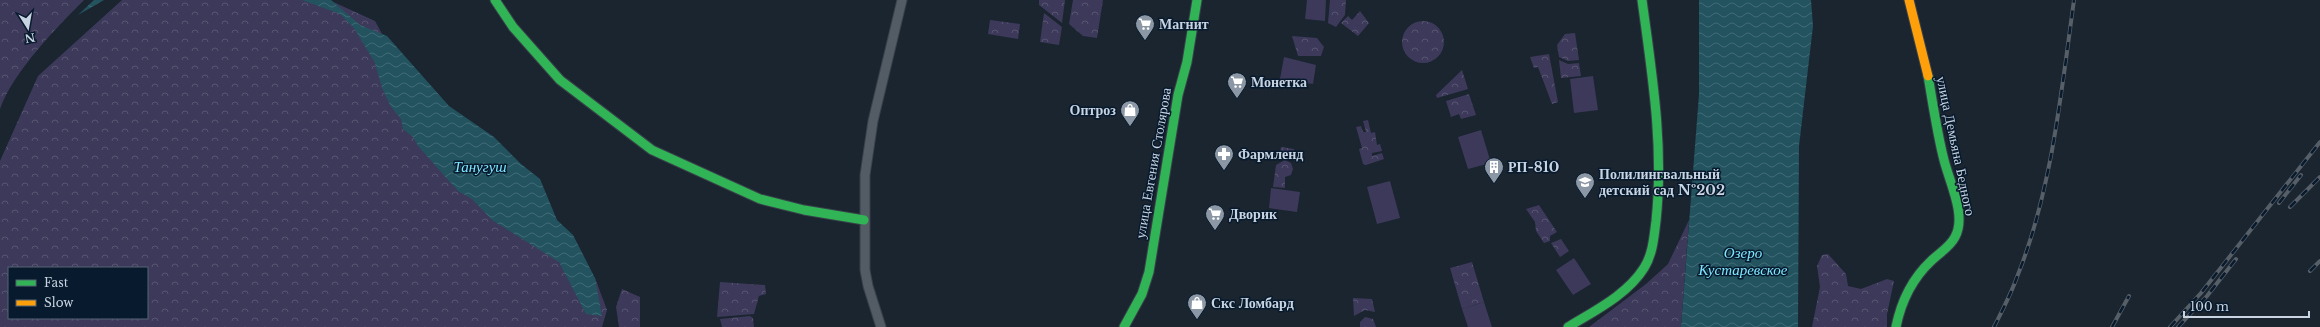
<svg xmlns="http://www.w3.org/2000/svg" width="2320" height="327" viewBox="0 0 2320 327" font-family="'Libre Baskerville',serif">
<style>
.grass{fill:#3d395a}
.forest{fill:url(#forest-crowns);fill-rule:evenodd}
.water{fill:url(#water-waves)}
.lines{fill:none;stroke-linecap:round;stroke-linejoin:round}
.street-casing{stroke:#39414b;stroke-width:11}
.fast-casing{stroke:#39414b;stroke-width:11}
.slow-casing{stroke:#39414b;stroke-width:11}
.street{stroke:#535b64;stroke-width:9}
.fast{stroke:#30b455;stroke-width:9}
.slow{stroke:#ff9f0a;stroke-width:9}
.rail-casing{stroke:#565e67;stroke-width:4}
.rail{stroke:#081a2d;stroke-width:2.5;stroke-dasharray:8;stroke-linecap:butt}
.labels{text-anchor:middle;stroke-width:3;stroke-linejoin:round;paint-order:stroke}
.poi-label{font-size:14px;font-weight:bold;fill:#c8d4e2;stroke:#081a2d;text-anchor:start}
.street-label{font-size:14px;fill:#c8d4e2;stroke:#081a2d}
.water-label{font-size:15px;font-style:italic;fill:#7ee6ff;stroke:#081a2d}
</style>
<defs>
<pattern id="forest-crowns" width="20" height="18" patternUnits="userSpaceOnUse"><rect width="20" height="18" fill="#3d395a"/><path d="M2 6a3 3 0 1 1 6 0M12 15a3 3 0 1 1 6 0" fill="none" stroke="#585571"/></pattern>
<pattern id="water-waves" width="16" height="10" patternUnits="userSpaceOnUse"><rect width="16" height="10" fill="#22535f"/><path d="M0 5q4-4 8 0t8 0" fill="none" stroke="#416b76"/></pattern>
</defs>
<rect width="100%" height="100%" fill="#1a2530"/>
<path class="grass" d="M1307,0h19l-1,21 -20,-2z
M1284,57l32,8 -3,19 -33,-5z
M1593,76l5,34 -24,3 -4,-34z
M1481,130l10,33 -23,6 -10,-32z
M1390,181l10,37 -23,6 -10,-37z
M1271,188l29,4 -3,20 -28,-4z
M1574,258l17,26 -18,11 -17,-25z
M1484,302l8,25h-24l-6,-18z"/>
<path class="forest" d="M0,0h84c-28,28 -71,72 -84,109z
M122,0h207l46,21 50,92 170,165 12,32 -5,17h-602v-166l38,-85zM9,268h138v50h-138z
M1039,0h26l-3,23 -23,-18z
M1073,0h30l-6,38 -14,-2 -14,-12z
M1330,0h16l-1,15 -9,12 -8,-4z
M1360,11l9,12 -11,13 -17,-13 7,-7 4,4z
M1044,13l18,14 -3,18 -19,-3z
M990,20l30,4 -2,15 -30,-5z
M1402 42a21 21 0 1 1 42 0a21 21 0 1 1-42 0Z
M1575,33l4,27 -11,1 -9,-4 -2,-12 8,-11z
M1292,36l25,2 7,9 -3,9h-23z
M1549,54l9,48 -6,2 -14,-37 -4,1 -4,-11z
M1559,60l9,4 11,-1 2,13 -20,2z
M1462,70l6,19 -31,9 -1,-3z
M1469,94l7,21 -15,4 -2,-5 -8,3 -5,-16z
M1368,120l3,13 4,-1 2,13 3,-1 2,7 -10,2v3l10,-3 2,6 -18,6 -3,-1 -4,-15 3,-1 -6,-21 5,-1 2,6h3l-3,-11z
M1281,147l13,2 1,12 -10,-7 -6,3z
M1285,160l6,3 2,6 -2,6 -6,2v11l-12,-1 3,-22z
M1539,205l18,27 -7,4v5l-6,2 -8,-12 -1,-9 -9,-13z
M1689,220l-8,107h-92l57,-43 22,-20z
M1561,239l8,12 -9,6 -9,-14z
M1828,254l18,20 2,12 13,3 26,-10 7,2 -7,33v13h-75l8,-40 -3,-21 5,-11z
M1472,262l12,40 -22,7 -12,-41z
M720,282l45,3 1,9 -7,2 -5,18 -37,3z
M622,289l18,8v30h-21l-3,-20z
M1353,298l19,1 3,13 -10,-2 -11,6z
M750,316l3,2 1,9h-32l-2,-8z
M1365,317l8,2 3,8h-16v-5z"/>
<path class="water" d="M94,0h10l-26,15z
M302,0h29l29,25 27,11 62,70 45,31 27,27 19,15 17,41 16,15 22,43 7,38 -16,-2 -27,-52 -67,-42 -20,-21 -14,-8 -40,-45 -5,-9 -10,-8 -2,-10 -10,-12 -9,-19 -7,-25 -21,-35 -14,-14z
M1699,0h112l2,26 -14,120 -1,181h-117l18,-233z"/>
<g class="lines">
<g class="street-casing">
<path id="street" d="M881,327l-13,-41 -3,-16v-95l8,-54 29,-121"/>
</g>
<g class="fast-casing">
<path id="fast" d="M495,0l18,27 47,53 92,70 108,49 44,11 60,10
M1124,327l18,-33 7,-22 29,-177 9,-33 10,-62
M1568,327c26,-16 59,-32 76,-59 9,-14 10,-32 12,-47 8,-75 -4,-147 -14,-221
M1896,327c5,-25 17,-49 35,-66 8,-8 19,-14 24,-24 12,-21 -6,-56 -11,-77 -7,-27 -11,-56 -16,-84"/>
</g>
<g class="slow-casing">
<path id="slow" d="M1909,0l19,76"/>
</g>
<use href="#street" class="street"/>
<use href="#fast" class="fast"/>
<use href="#slow" class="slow"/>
<g class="rail-casing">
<path id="rail" d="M2279,203l22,-28
M2290,207l30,-30
M2310,271l10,-10
M1994,327c8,-16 17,-33 23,-50 35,-87 44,-184 57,-277
M2112,327l17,-31
M2170,327l31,-34 119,-151
M2178,327l29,-31 29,-37"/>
</g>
<use href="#rail" class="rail"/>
</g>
<defs>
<g id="supermarket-pin" transform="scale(1)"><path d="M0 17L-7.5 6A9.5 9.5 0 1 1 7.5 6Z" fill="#8b97a4" stroke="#081a2d"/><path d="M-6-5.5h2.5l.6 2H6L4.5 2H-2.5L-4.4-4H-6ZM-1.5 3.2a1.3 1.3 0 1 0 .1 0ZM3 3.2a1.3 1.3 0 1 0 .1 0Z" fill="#fff"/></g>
<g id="shop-pin" transform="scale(1)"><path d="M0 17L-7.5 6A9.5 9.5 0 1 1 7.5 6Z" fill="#8b97a4" stroke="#081a2d"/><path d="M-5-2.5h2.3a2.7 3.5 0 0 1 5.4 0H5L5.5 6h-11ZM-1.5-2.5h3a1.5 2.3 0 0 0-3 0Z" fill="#fff"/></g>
<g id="pharmacy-pin" transform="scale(1)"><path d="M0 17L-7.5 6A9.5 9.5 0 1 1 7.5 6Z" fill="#8b97a4" stroke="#081a2d"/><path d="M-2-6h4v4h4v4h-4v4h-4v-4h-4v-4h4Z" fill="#fff"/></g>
<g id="building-pin" transform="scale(1)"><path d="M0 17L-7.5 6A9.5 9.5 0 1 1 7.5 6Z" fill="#8b97a4" stroke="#081a2d"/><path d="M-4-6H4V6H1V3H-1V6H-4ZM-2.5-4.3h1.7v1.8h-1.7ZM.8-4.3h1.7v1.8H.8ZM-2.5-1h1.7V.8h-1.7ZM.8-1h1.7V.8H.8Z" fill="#fff"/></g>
<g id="school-pin" transform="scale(1)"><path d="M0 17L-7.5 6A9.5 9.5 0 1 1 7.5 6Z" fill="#8b97a4" stroke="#081a2d"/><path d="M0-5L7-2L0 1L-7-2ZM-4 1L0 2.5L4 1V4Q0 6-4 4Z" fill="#fff"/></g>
</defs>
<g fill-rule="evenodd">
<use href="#supermarket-pin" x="1145" y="24"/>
<use href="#supermarket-pin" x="1237" y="82"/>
<use href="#shop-pin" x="1130" y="110"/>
<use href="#pharmacy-pin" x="1224" y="154"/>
<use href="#building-pin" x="1494" y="167"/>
<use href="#school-pin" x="1585" y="182"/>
<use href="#supermarket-pin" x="1215" y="214"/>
<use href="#shop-pin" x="1197" y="303"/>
</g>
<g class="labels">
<g class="poi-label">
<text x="1159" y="29">Магнит</text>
<text x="1251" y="87">Монетка</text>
<text x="1116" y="115" text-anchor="end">Оптроз</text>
<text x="1238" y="159">Фармленд</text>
<text x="1508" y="172">РП-810</text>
<text x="1599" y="179">Полилингвальный<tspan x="1599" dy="16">детский сад №202</tspan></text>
<text x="1229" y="219">Дворик</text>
<text x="1211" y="308">Скс Ломбард</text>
</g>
<g class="street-label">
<text transform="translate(1956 146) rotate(78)" y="5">улица Демьяна Бедного</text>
<text transform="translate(1153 163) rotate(-80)" y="5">улица Евгения Столярова</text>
</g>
<g class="water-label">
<text x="480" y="172">Танугуш</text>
<text x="1743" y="258">Озеро<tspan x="1743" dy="17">Кустаревское</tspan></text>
</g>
</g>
<rect x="8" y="267" width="140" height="52" fill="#081a2d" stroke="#556475"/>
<rect x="16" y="280" width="20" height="6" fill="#30b455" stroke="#556475"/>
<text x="44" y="287" font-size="12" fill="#c8d4e2">Fast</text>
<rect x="16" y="300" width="20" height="6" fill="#ff9f0a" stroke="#556475"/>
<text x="44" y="307" font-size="12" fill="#c8d4e2">Slow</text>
<g transform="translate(28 28) rotate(169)" stroke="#081a2d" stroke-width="3" paint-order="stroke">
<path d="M0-3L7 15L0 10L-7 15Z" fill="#c8d4e2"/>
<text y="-6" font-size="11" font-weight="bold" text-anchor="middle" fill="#c8d4e2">N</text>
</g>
<path d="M2184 311v6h125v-6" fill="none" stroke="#c8d4e2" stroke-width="2"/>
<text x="2190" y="311" font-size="12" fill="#c8d4e2" stroke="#081a2d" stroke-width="3" paint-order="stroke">100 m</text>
</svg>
